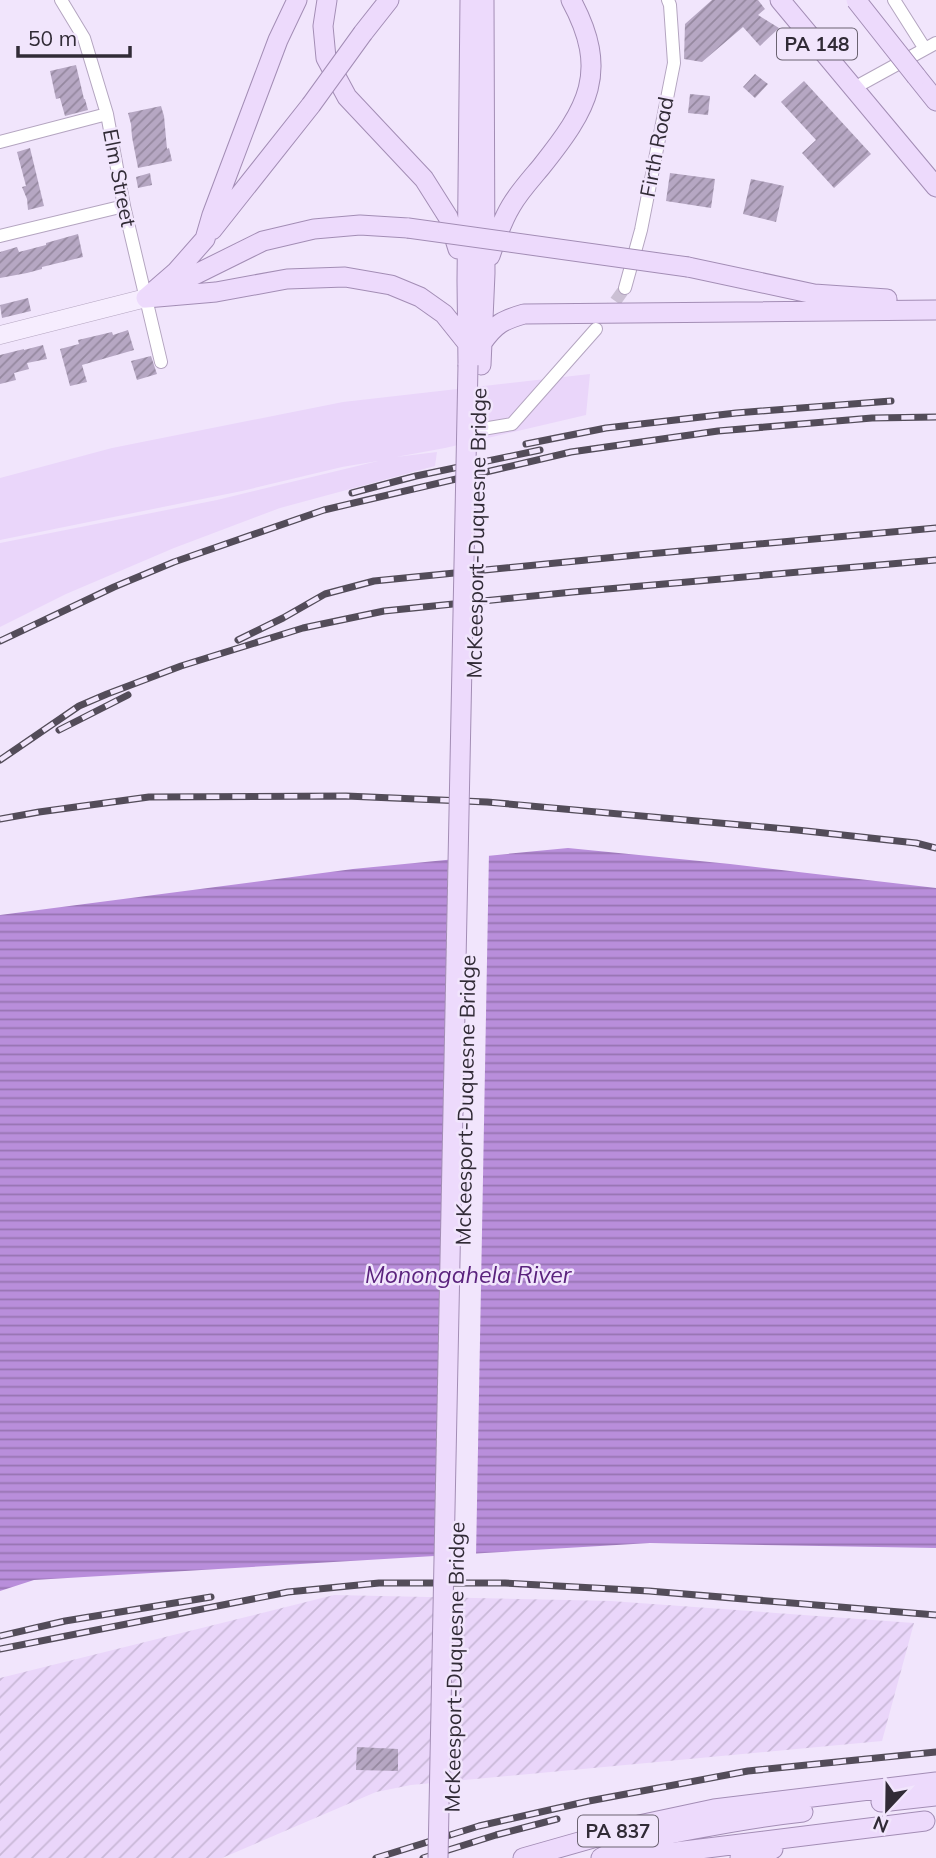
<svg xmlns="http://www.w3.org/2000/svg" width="936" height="1858" viewBox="0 0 936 1858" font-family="Mulish,sans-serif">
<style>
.built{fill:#ead6fa}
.industrial{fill:url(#industrial-furrows)}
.water{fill:url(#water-rules)}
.pier{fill:#f1e5fc}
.building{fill:url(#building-hatch)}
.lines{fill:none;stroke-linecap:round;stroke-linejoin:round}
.street-tunnel{stroke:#cbc0d4;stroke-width:12;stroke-dasharray:12 6;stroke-linecap:butt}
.street-casing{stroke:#b4a5c0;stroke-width:14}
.secondary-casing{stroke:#b4a5c0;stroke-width:19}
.primary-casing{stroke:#a38db5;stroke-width:21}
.street{stroke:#fff;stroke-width:12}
.secondary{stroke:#f6edfe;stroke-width:18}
.primary{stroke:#eddafc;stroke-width:19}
.rail-casing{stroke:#534c59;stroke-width:7}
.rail{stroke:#f1e5fc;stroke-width:4.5;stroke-dasharray:13;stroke-linecap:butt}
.primary-bridge-casing{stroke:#a38db5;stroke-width:21;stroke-linecap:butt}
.primary-bridge{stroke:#eddafc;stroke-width:19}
.labels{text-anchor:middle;stroke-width:5;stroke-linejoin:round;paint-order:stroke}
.shield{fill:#f1e5fc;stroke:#6b6371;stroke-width:2}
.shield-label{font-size:19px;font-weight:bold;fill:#312b36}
.street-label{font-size:21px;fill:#312b36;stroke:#f1e5fc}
.water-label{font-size:23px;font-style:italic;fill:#5a227d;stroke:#f1e5fc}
</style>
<defs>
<pattern id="industrial-furrows" width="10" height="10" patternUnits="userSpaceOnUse" patternTransform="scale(1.75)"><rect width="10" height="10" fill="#ead6fa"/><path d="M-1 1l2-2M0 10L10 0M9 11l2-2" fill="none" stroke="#c9b8d7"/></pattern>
<pattern id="water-rules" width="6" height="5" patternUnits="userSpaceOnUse" patternTransform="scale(1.75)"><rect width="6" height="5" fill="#b98edb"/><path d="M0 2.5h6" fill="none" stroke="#9774b2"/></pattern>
<pattern id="building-hatch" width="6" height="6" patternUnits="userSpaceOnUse" patternTransform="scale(1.75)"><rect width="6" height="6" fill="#b6a7c3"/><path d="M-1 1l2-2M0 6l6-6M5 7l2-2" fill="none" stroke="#95889f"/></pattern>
</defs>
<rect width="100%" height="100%" fill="#f1e5fc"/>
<path class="built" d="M590,374l-4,41 -141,33 -49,9 41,-5 -2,14 -155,42 -106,40 -108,46 -66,33v-84l217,-43 161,-39 -36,6 -100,24 -242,49v-62l112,-30 231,-46z"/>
<path class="industrial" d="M334,1595l277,6 303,22 -32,118 -471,44 -35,7 -154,66h-222v-180z"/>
<path class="water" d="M568,848l162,16 206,24v660l-286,-5 -616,37 -34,11v-676l353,-46z"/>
<path class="pier" d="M489,852l-13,705 -41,2 13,-703z"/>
<path class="building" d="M712,0h46l7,9 -7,6 21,13 -19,18 -17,-19 -41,35 -18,-3 1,-35z
M76,65l8,34h1l3,11 -23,6 -5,-18 -4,1 -6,-28z
M755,74l13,10 -13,14 -12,-11z
M804,81l67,73 -37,34 -32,-35 14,-13 -35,-38z
M690,94l20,2 -2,19 -20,-2z
M161,106l3,10 3,33 2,-1 3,13 -34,7 -6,-31 -1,-13 -3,-11z
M30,148l14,58 -16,4 -1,-11 -5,-12 4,-1 -9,-34z
M150,173l2,12 -14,3 -2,-11z
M670,173l45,6 -4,29 -45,-7z
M751,179l33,7 -8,36 -33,-8z
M78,234l5,23 -41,10v2l-15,4 -27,5v-26l17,-5 2,5 27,-7v-2z
M28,298l3,13 -29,7 -2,-13z
M128,330l6,20 -52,15 5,17 -17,4 -10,-37 19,-5 -1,-4 34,-8 1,3z
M43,345l4,14 -20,4 2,6 -15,4 2,7 -16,4v-29l24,-6v1z
M151,356l6,18 -20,6 -6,-19z
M357,1747l41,2v22l-42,-1z"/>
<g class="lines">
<path class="street-tunnel" d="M605,316l20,-28"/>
<g class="street-casing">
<path id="street" d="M61,0l23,38 23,76 17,92 37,156
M894,0l31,49
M854,88l82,-45
M0,142l107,-28
M0,236l124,-30
M625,288l16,-58 33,-167 -4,-58 -2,-5
M471,431l41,-7 84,-95"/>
</g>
<g class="secondary-casing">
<path id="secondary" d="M0,335l146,-37"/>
</g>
<g class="primary-casing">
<path id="primary" d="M327,0l-4,26 3,32 21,39 77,82 24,38 10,32
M780,0l156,187
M363,33l26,-33
M916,76l20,25
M212,230l99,-125
M490,256c6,-18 12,-35 21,-50 8,-14 20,-27 30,-39 47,-59 69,-95 30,-167
M688,267l126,27 73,5
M166,289l97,-48 51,-12 46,-4 48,3
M146,298l70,-6 71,-13 58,-2 46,8 29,12 24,17 24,30
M146,298l30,-26 29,-33 7,-24 66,-175 19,-40
M482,343c13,-19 21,-23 42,-29l412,-4
M468,365l-1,-84 3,-281
M481,365l4,-92 -1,-273
M881,1802l55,-6
M523,1858l116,-33 75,-16 222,-27
M601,1858c30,-16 61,-23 94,-29 36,-7 71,-13 108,-17
M627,1858l298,-37
M740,1858l33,-9"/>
</g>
<use href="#street" class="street"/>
<use href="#secondary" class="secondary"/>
<use href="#primary" class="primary"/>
<g class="rail-casing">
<path id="rail" d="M526,444l80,-16 130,-15 155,-12
M352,493l64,-17 124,-26
M238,640l45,-22 42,-24 49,-13 263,-26 299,-27
M0,641l114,-54 60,-25 150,-52 247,-58 147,-21 154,-13 64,-1
M59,730l69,-35
M0,760l79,-54 28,-12 74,-28 122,-38 81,-17 189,-19 363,-32
M0,819l39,-7 110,-15 197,-1 141,6 310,28 119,13 20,5
M0,1636l65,-15 146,-24
M0,1649l288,-57 91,-9h126l144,8 287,24
M376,1858l103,-32 110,-25 159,-30 188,-19
M423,1858l73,-23 61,-16"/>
</g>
<use href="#rail" class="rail"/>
<g class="primary-bridge-casing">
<path id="primary-bridge" d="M856,0l60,76
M311,105l52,-72
M408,228l280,39
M438,1858l30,-1493"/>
</g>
<use href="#primary-bridge" class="primary-bridge"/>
</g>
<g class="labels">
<g class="shield">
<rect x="777" y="28.5" width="80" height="31" rx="5"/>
<rect x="578" y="1815.5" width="80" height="31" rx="5"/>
</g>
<g class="shield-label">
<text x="817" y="51">PA 148</text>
<text x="618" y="1838">PA 837</text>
</g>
<g class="street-label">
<text transform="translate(657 147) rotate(-79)" y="7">Firth Road</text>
<text transform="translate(119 178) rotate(79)" y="7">Elm Street</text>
<text transform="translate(477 533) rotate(-89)" y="7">McKeesport-Duquesne Bridge</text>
<text transform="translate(466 1100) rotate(-89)" y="7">McKeesport-Duquesne Bridge</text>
<text transform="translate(455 1667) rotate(-89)" y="7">McKeesport-Duquesne Bridge</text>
</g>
<g class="water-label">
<text x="468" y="1283">Monongahela River</text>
</g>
</g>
<g transform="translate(887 1809) rotate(202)" stroke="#f1e5fc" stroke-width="5" paint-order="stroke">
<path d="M0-5L12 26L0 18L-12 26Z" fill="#312b36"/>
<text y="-10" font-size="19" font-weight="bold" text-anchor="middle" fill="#312b36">N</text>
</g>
<path d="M18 46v10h112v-10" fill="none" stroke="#312b36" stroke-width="3.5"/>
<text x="28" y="46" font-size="21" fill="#312b36" stroke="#f1e5fc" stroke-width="5" paint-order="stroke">50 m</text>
</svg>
